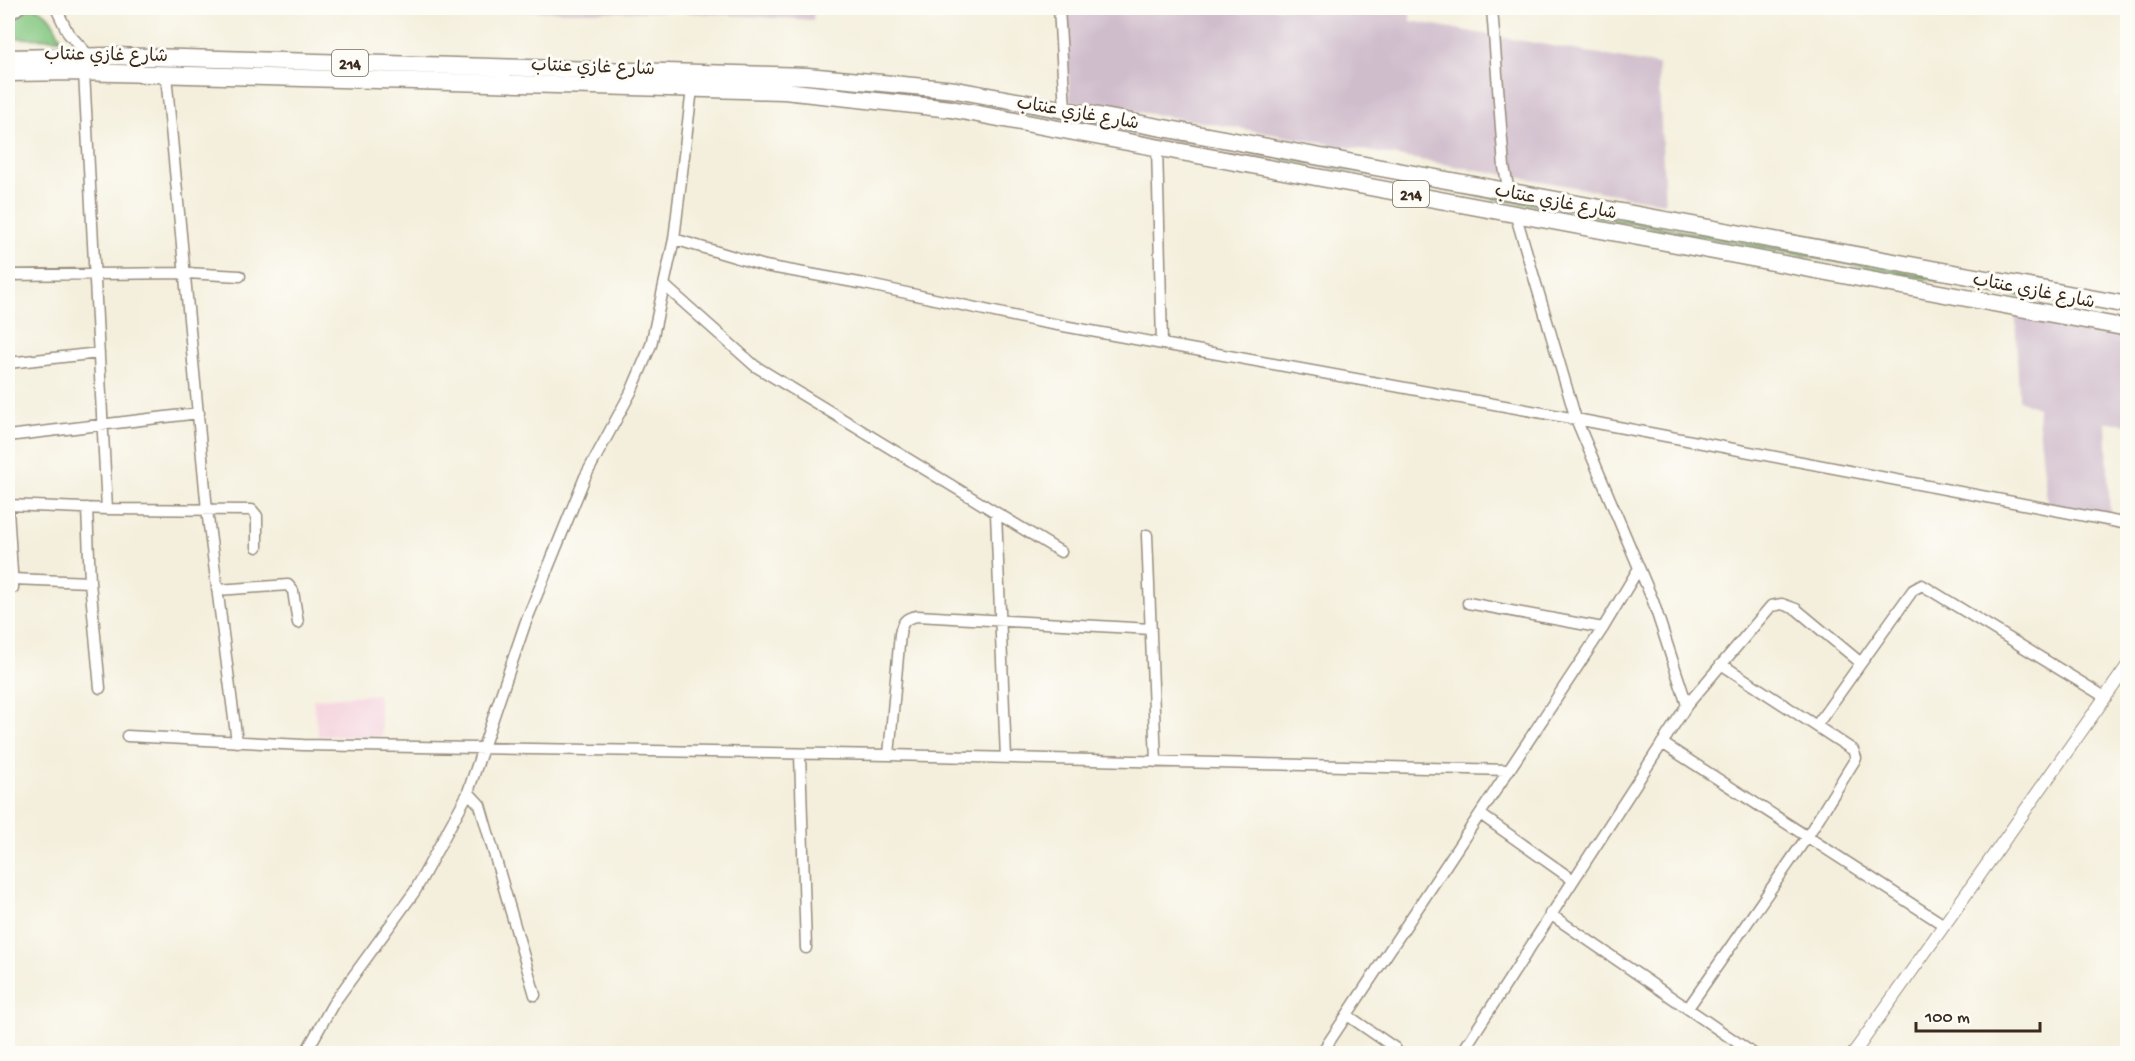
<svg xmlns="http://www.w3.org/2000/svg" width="2135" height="1061" viewBox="0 0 2135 1061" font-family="'Gochi Hand','Playpen Sans Arabic',sans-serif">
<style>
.built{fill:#f4cfdc}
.industrial{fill:#d0bdcc}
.green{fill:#84c780;stroke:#60784f;stroke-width:1.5}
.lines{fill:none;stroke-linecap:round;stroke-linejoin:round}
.minor-casing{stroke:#988c7d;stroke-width:13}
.tertiary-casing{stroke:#988c7d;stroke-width:14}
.trunk-casing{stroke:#988c7d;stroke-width:19}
.minor{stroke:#fff;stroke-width:10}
.tertiary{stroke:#fff;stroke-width:12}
.trunk{stroke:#fff;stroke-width:16}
.labels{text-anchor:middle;stroke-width:6;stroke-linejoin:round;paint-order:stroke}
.shield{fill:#fdfcf7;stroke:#75695f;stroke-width:1.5}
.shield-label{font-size:16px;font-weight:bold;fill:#3b2a1e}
.street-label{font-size:18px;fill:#3b2a1e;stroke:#fdfcf7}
</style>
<rect width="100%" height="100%" fill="#fdfcf7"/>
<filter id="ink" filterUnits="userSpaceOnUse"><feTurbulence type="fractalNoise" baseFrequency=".0167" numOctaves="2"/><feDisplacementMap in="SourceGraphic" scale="12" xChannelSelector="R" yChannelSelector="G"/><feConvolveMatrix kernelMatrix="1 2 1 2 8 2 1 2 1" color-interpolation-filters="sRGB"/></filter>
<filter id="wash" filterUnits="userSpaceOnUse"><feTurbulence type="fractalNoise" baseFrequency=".008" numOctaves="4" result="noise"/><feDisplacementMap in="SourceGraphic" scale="24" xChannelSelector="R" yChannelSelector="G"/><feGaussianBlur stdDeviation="1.35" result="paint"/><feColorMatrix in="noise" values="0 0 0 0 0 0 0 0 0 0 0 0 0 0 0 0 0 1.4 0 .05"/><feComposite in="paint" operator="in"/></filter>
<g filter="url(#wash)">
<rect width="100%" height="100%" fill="#f4efdc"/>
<path class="built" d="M378,694l4,42h-64l-5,-37z"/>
<path class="industrial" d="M56,8h758l-1,12 -135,-8 -611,-3z
M1065,8h345l1,13 247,44 7,138 -439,-77 -156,-25z
M2015,314l112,18v92l-21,-2 4,99 -62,-12 -11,-101 -18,-8z"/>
<path class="green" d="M29,8c19,-1 25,16 32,31l-53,-1v-14z
M677,77l246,13 1204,222v4l-1109,-206 -100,-17z"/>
</g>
<g filter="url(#ink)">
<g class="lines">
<g class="minor-casing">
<path id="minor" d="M56,8l12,25 22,24
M1059,8l6,101
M1492,8l12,159 5,24
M8,16l11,-8
M84,72l23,437
M166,75l41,435 30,232
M1157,146l5,197
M1515,213l61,206 77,182 34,104
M674,239l91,27 100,18 171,37 540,98 552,105
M8,275l178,-2 54,3
M664,285l91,81 306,186
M8,363l91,-10
M8,436l191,-23
M8,505l99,4 145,1 5,6v31
M87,508l3,74 10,106
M8,510l5,78
M996,513l10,245
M1147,535l9,227
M12,579l78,3
M218,590l70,-5 5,6 5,32
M1468,603l135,25
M1816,726l97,-136 9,-5 183,112
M127,736l176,9 586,10 620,15
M1662,743l282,182
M800,754l6,194
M889,755l11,-121c2,-12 5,-16 17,-18l234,13
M468,792l12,13 55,190
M1480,814l93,66
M1550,914l204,140
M1688,1008l119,-171 49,-79 -3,-8 -132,-86
M1347,1015l48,33 4,6
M305,1054l28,-50 82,-113 52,-96 58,-171 60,-147 46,-85 20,-47 23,-106 18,-150
M1321,1054l282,-426 36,-60
M1461,1054l226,-349 84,-99 11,-2 14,5 65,54"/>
</g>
<g class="tertiary-casing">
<path id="tertiary" d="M1853,1054l275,-389"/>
</g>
<g class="trunk-casing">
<path id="trunk" d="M8,58l104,-2 695,20 149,14 1172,215
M8,73l69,-1 707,19 167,18 1177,219"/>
</g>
<use href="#minor" class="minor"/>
<use href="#tertiary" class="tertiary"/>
<use href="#trunk" class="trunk"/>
</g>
</g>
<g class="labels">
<g class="shield">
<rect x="332" y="50" width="36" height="26" rx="4.5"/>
<rect x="1393" y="181" width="36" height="26" rx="4.5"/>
</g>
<g class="shield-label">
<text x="350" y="69">214</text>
<text x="1411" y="200">214</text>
</g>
<g class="street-label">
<text transform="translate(106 54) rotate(1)" y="6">شارع غازي عنتاب</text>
<text transform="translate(593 66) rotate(2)" y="6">شارع غازي عنتاب</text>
<text transform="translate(1078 112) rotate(10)" y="6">شارع غازي عنتاب</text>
<text transform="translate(1556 201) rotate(11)" y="6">شارع غازي عنتاب</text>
<text transform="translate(2034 290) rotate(11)" y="6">شارع غازي عنتاب</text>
</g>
</g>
<rect width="2135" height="1061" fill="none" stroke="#fdfcf7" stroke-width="30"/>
<path d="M1916 1022v9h124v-9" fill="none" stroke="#3b2a1e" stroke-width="3"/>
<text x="1925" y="1022" font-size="18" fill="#3b2a1e" stroke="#fdfcf7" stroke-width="4.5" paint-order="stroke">100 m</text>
</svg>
